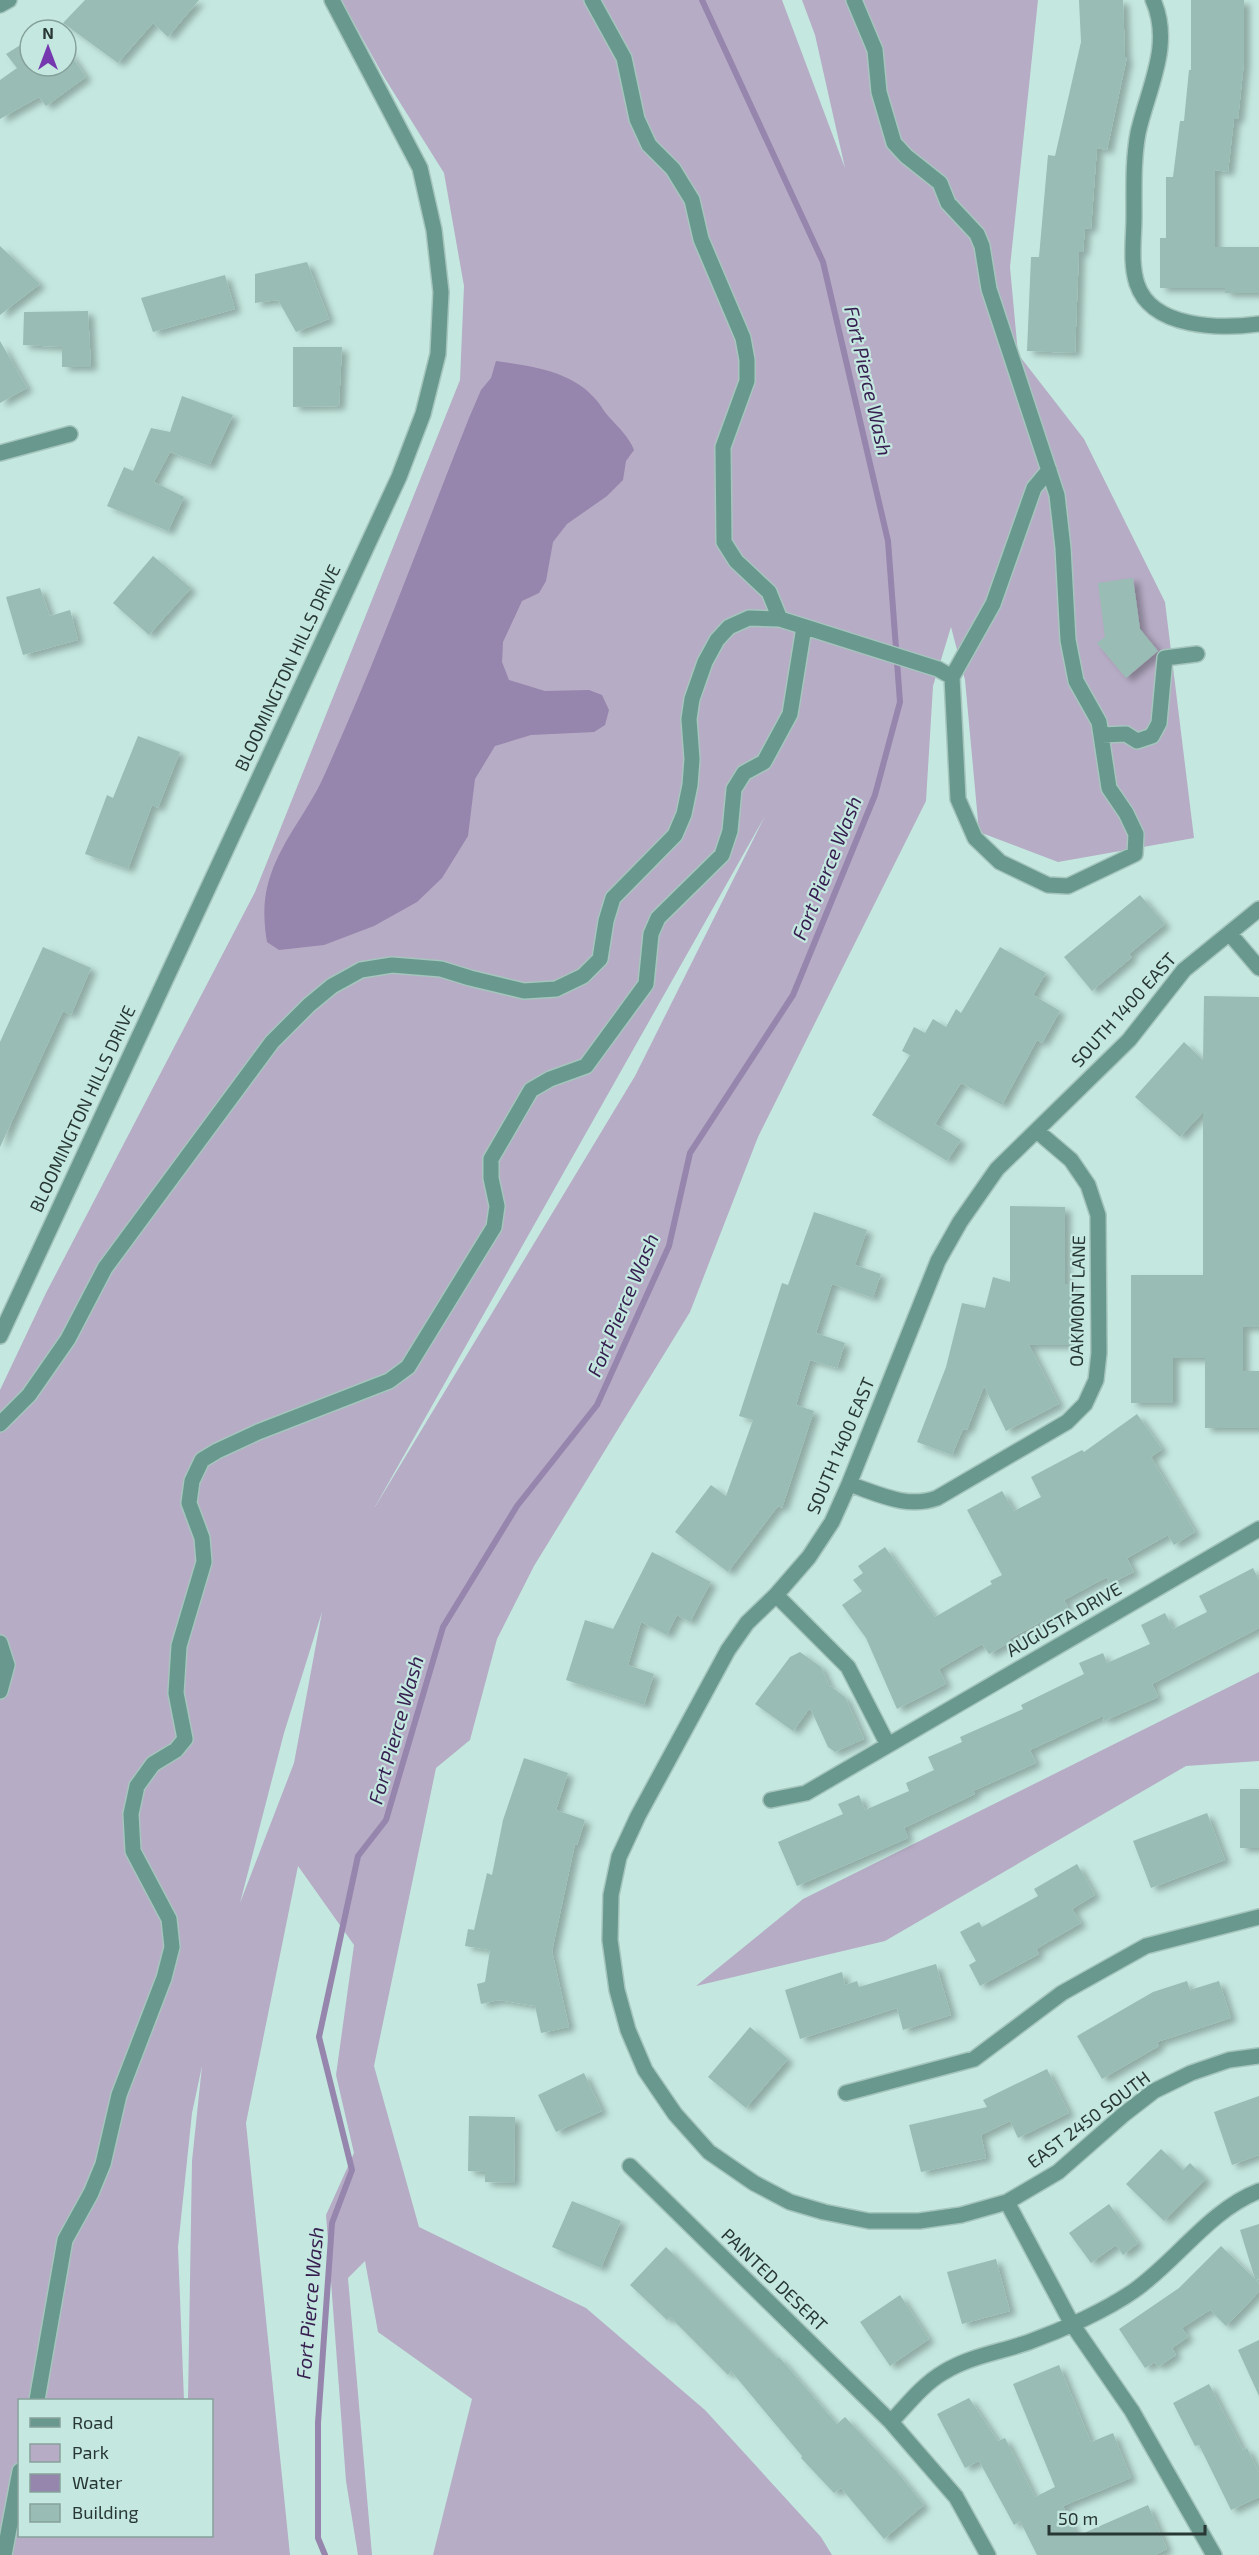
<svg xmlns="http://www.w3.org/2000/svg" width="1259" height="2555" viewBox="0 0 1259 2555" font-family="'Exo 2',sans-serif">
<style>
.green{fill:#b6acc5;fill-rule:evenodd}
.water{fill:#9685ac}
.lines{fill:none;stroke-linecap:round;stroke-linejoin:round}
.stream{stroke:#9685ac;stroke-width:6}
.building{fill:#99bcb4;filter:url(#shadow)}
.minor-casing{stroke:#a5c5bd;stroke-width:18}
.minor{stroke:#69998e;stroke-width:15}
.labels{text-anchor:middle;stroke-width:4.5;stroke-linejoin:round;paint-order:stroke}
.street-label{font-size:18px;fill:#283733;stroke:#c4e8df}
.water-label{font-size:20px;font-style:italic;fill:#371e50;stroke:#c4e8df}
</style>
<defs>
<filter id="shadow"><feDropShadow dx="6" dy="4" stdDeviation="3" flood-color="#0004"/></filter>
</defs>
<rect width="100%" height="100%" fill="#c4e8df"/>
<path class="green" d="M341,0h441l63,168 -30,-133 -13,-35h236l-28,267 8,87 66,85 81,163 29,236 -136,24 -79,-30 -14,-152 -14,-53 -18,59 -7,115 -168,336 -68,175 -156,254 -37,73 -27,101 -34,28 -62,298 45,161 167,81 119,102 116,127 11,18h-399l39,-156 -94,-67 -13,-71 -17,17 24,277h-14l-12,-74 -20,-266 28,-62 -18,-78 18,-130 -56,-79 -52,257 44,432h-290v-1165l46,-97 209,-401 205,-512 4,-94 -20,-113 -60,-96zM765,816l-130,260 -260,431 1,-2zM322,1612l-28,151 -54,140 44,-170zM202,2066l-10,95 -4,239h24v136h-192v-136h164l-6,-153 14,-134z
M1259,1672v89l-73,5 -301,175 -189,45 107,-87z"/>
<path class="water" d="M496,361c36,5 78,10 102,41 4,5 6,10 11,15 10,11 20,20 25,33l-8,11 -3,19 -16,16 -40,28 -14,18 -7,39 -7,12 -17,8 -19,41 -1,20 7,18 36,11 44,-1 13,5 7,15 -4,15 -11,7 -63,3 -36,11 -20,33 -7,57 -26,42 -25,24 -43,24 -50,19 -45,5 -12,-8c-4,-23 -4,-46 4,-68 12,-35 37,-63 52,-96 54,-118 98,-240 146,-360l12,-28 10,-12z"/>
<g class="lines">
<path class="stream" d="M325,2555l-7,-17v-115l14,-200 20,-53 -33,-133 39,-181 28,-36 57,-193 74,-121 80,-101 72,-159 21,-93 103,-158 82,-200 25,-93 -12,-161 -65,-279 -121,-262"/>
</g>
<path class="building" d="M85,0h114l-31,37 -15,-14 -35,40 -55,-40z
M1079,0h44l2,57h2l-20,93 -10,-2 -6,81 -6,-1 -2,24h-4l-4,101 -48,-2 4,-94h8l9,-102 7,1 26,-114z
M1191,0h53v62l-6,57h-4l-6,53 -13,-2v77h44v46h-34v-5h-65v-50h6v-61h7l7,-56h4l5,-51h2z
M30,39v27h36v-18l20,29 -40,29 -7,-9 -39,22v-39l17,-12 -11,-14z
M0,246l40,38 -40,31z
M307,262l22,57 -33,13 -18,-32 -23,3v-29z
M225,275l10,34 -82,23 -12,-34z
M88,311l3,56h-29v-20l-39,-2 1,-33z
M0,341l27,47 -27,15z
M293,347h49l-3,59 -46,1z
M182,396l51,19 -24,51 -39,-14 -16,30 30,15 -16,34 -61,-25 17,-39 9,4 18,-43 19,4z
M153,556l38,32 -42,47 -36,-32z
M1133,578l7,51 18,22 -32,27 -29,-35 8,-6 -7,-54z
M40,588l10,28 20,-6 8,30 -55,15 -17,-58z
M138,736l42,16 -22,56 -6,-3 -24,64 -43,-15 22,-59 6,3z
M1140,895l25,29 -36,30 3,3 -40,34 -28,-34z
M43,947l48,21 -20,47 -8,-4 -63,136v-105z
M1000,947l46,26 -13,22 27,16 -18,32 -5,-3 -35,65 -41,-22 -26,41 26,16 -14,21 -75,-46 38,-60 -8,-4 12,-24 11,6 8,-14 13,8 10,-18 5,4z
M1204,996l55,1v330h-16v44h16v57h-54v-70h-32v45h-42v-128h72v-163l-23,25 -45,-40 49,-55 19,18z
M1010,1206l55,1v77h8v61h-44l30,59 -53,27 -22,-45 -17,44 -4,-1 -11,26 -35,-13 29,-75 16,-64 23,5 8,-31 17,5z
M814,1212l53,18 -12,35 26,9 -8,24 -41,-14 -16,49 29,10 -8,25 -27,-8 -14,45 18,6 -32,97 -4,-2 -50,66 -53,-40 36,-47 15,11 27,-76 -14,-4 43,-133 6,2z
M1137,1414l25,35 -11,8 44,75 -21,13 -6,-10 -41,23 7,14 -24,12 -3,-7 -43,23 4,7 -59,32 1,3 -21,12 -7,-10 -43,25 7,15 -49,25 -31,-71 -24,-33 20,-14 -9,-11 10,-7 -5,-7 27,-19 50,70 57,-33 -2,-3 12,-6 -35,-65 35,-19 12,20 27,-14 -10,-20 51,-27 2,2z
M652,1552l59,30 -21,40 -13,-7 -10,20 -26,-13 -13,43 26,9 -10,31 -78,-25 19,-60 28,9z
M1253,1568l6,12v48l-107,56 6,13 -54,24 -1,-5 -73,34 6,13 -63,28 2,3 -71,34 4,10 -111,48 -19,-44 65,-28 -5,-10 21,-9 6,15 44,-19 -3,-8 28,-13 -6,-13 34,-15 -2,-5 63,-28 -2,-4 63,-31 -5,-11 24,-10 4,10 43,-19 -9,-19 24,-12 8,16 34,-17 -8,-16z
M800,1652l21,15 8,18 16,12 19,42 -29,13 -7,-5 -18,-39 -17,23 -38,-27 35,-47z
M524,1758l44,15 -12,37 29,10 -8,25 -2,-1 -23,107 17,76 -28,6 -6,-27 -36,-6 -18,4 -4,-20 8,-2 5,-32 -25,-4 3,-17 6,1 13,-57 5,2 11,-55z
M1240,1789h19v59h-19z
M1207,1813l18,47 -74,28 -18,-47z
M1077,1864l18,31 -23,14 9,14 -45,26 3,5 -59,32 -11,-21 7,-4 -16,-29 19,-10 3,5 56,-31 -4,-7z
M936,1964l15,51 -48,15 -6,-22 -97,31 -15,-49 57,-18 3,13 12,-4 2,6z
M1187,1981l3,9 29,-9 12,37 -74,24 2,4 -57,33 -25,-43 76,-44z
M750,2027l38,32 -42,49 -38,-31z
M1047,2069l22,44 -51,25 -8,-17 -29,14 5,23 -65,14 -12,-47 78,-18 -4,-7z
M584,2073l18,38 -46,21 -18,-37z
M1259,2096v59l-27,10 -18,-53z
M469,2116l46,1 -1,66 -29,-1v-10l-17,-1z
M1161,2149l22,21 7,-7 16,16 -42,42 -38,-37z
M572,2201l49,20 -20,47 -49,-21z
M1109,2204l29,39 -15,12 -7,-10 -25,18 -22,-30z
M1259,2224v55l-3,1 3,3v9l-33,34 -16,-16 -28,18 6,9 -16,11 4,7 -18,12 -3,-5 -10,6 -26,-39 60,-41 42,-42 34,33 -15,-49z
M666,2247l111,111 2,-1 58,67 8,-7 52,55 27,33 -40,34 -43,-51 -7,5 -33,-35 1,-2 -71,-85 -3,4 -58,-58 -3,3 -37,-35z
M996,2259l14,52 -48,13 -15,-52z
M900,2295l29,44 -39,27 -30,-44z
M1259,2340v56l-21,-46z
M1059,2365l32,77 22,-9 18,45 -68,28 14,30 71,-31 19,44 -12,6h-118l-17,-34 -6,4 -35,-64 -14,7 -28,-54 32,-16 29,43 7,-3 30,59 20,-10 -42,-103z
M1209,2384l34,66 4,-2 12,25v24l-28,13 -32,-65 -4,1 -22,-43z"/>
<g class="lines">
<g class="minor-casing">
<path id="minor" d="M592,0l32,58 13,61 12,26 24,24 19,31 9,39 42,99 4,22v21l-24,66 1,95 12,19 33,31 11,27
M1153,0c20,45 -5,88 -15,133 -5,27 -4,55 -4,83 0,22 -4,47 3,68 15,45 84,45 122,40
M0,5l9,-5
M0,453l70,-19
M952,677l41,-73 41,-116 15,-18
M1101,735l25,-1 11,7 15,-5 7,-13 6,-65 32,-4
M1259,909l-75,61 -55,70 -132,129 -37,53 -22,39 -89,223 -17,38 -23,35 -33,38 -29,28 -19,27 -90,166 -19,41 -8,38 -1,45 7,50 11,40 17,40 30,44 34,38 45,31 36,19 34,10 45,9h50l42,-6 46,-13 51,-30 65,-57 31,-24 37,-18 38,-13 30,-4
M1230,934l29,34
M0,1336l399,-859 24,-63 15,-60 3,-62 -7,-62 -14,-62 -88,-168
M0,1424l29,-29 39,-56 37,-71 167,-226 37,-37 23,-19 29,-16 31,-5 49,4 29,9 54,13 32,-2 27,-13 17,-17 6,-38 7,-23 62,-63 9,-21 6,-29 2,-26 -3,-40 3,-20 13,-37 12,-22 12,-13 20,-9 31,1 158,50 14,8 6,122 17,39 25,24 48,23 20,1 67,-32 1,-20 -10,-21 -17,-25 -10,-66 -23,-41 -8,-41 -5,-92 -6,-53 -68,-206 -7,-43 -5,-12 -29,-31 -8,-20 -34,-27 -12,-13 -15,-51 -4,-42 -21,-50
M849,1484c30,10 58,25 88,14l130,-76 18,-18 11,-24 3,-27 -1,-138 -10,-30 -17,-25 -34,-29
M776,1595l72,72 40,78
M0,1643l7,22 -7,26
M771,1800l35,-7 453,-264
M846,2093l128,-34 88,-66 84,-47 113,-29
M630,2166l261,256 65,75 32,58
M1007,2202l65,122 60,87 82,144
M37,2400l28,-160 26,-47 12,-29 16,-69 45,-117 8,-31 -3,-28 -36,-68 -2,-37 6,-28 16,-22 23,-14 9,-11 -9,-46 3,-47 25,-84 -2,-24 -13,-35 3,-22 10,-21 15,-9 41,-19 131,-51 19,-14 86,-140 3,-21 -6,-28v-19l40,-69 19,-11 36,-13 60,-82 5,-50 7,-16 64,-63 8,-24 4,-42 10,-16 20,-11 26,-48 14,-87
M891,2422c16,-17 32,-38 53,-50 26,-16 57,-20 85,-30 33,-12 78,-32 106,-52 43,-31 75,-80 124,-99
M4,2555l16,-84"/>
</g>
<use href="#minor" class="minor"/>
</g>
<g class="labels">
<g class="street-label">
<text transform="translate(288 668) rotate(-65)" y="6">BLOOMINGTON HILLS DRIVE</text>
<text transform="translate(1124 1010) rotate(-48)" y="6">SOUTH 1400 EAST</text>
<text transform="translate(83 1109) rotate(-65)" y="6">BLOOMINGTON HILLS DRIVE</text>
<text transform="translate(1078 1301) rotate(-89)" y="6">OAKMONT LANE</text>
<text transform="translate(841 1446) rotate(-67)" y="6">SOUTH 1400 EAST</text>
<text transform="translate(1064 1620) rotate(-30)" y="6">AUGUSTA DRIVE</text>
<text transform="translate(1089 2120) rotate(-37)" y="6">EAST 2450 SOUTH</text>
<text transform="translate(774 2280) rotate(44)" y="6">PAINTED DESERT</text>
</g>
<g class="water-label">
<text transform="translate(868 381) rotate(77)" y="7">Fort Pierce Wash</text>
<text transform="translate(827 868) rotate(-68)" y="7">Fort Pierce Wash</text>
<text transform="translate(623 1305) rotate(-67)" y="7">Fort Pierce Wash</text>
<text transform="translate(396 1730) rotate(-74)" y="7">Fort Pierce Wash</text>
<text transform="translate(310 2303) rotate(-85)" y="7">Fort Pierce Wash</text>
</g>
</g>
<rect x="18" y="2399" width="195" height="138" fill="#c4e8df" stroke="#86a19a" stroke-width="1.5"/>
<rect x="30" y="2418" width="30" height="9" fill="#69998e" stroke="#86a19a" stroke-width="1.5"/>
<text x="72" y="2429" font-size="18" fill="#283733">Road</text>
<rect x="30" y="2444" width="30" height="18" fill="#b6acc5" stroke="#86a19a" stroke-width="1.5"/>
<text x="72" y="2459" font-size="18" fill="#283733">Park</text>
<rect x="30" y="2474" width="30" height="18" fill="#9685ac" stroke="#86a19a" stroke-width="1.5"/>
<text x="72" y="2489" font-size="18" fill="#283733">Water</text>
<rect x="30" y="2504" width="30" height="18" fill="#99bcb4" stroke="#86a19a" stroke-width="1.5"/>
<text x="72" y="2519" font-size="18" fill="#283733">Building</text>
<g transform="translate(48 48)"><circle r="28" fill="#c4e8df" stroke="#86a19a" stroke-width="1.5"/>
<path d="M0-4.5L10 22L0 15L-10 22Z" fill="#7638ae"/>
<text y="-9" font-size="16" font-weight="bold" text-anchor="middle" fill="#283733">N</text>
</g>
<path d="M1049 2525v9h156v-9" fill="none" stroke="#283733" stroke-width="3"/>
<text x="1058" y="2525" font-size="18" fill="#283733" stroke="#c4e8df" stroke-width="4.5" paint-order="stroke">50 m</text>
</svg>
